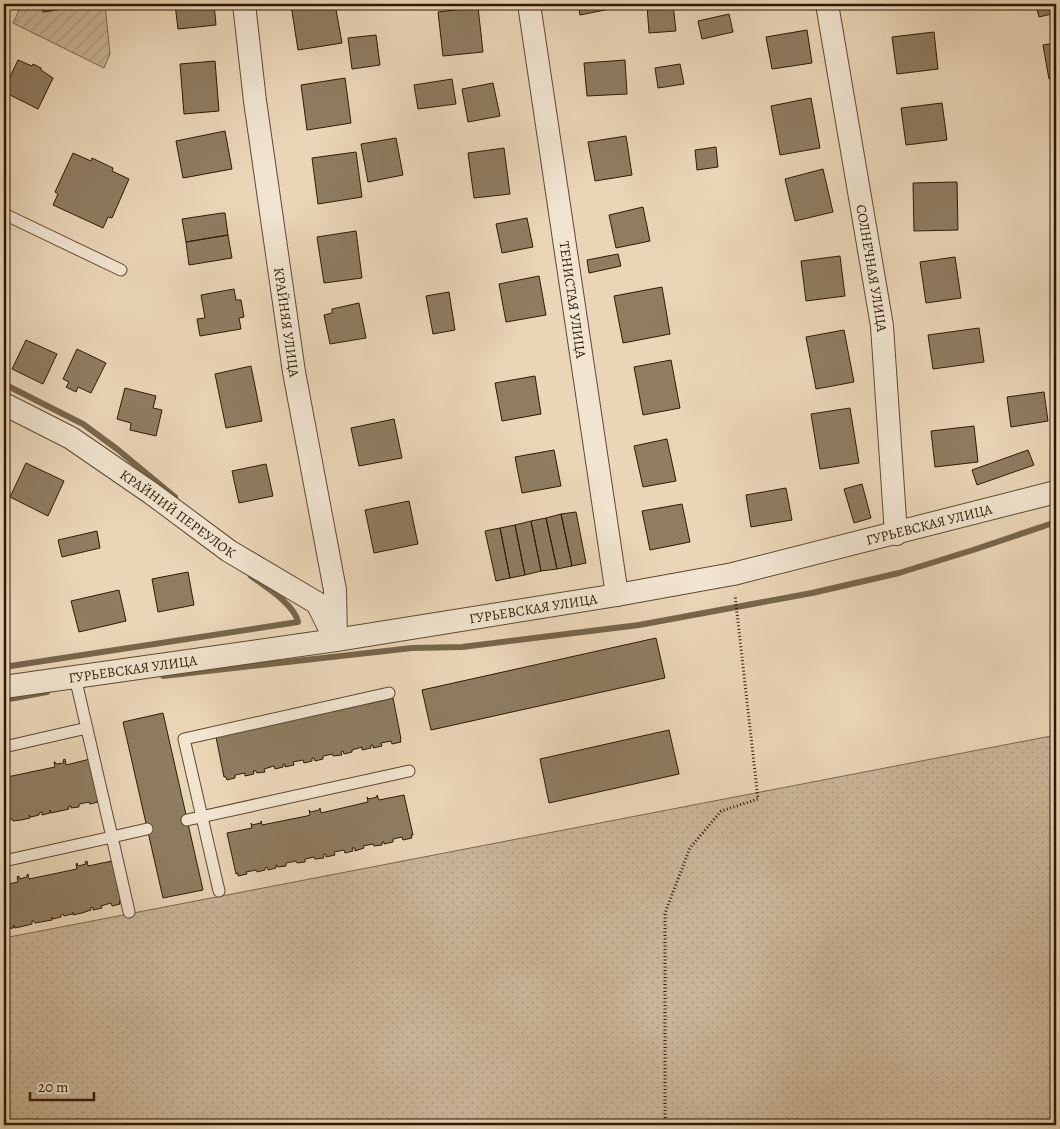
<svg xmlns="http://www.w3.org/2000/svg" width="1060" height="1129" viewBox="0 0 1060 1129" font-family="Alegreya,serif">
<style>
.grass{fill:url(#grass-dots);stroke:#7c684e}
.garden{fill:url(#garden-furrows);stroke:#7c684e}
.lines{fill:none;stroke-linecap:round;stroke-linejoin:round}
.stream{stroke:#78654a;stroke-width:6}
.building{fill:#8f7c61;stroke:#2d1b03}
.service-casing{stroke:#5c4a30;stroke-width:13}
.minor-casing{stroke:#5c4a30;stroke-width:24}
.path{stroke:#2d1b03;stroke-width:3;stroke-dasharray:1 2.5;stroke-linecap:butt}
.service{stroke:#f1e4d0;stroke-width:11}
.minor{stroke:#f1e4d0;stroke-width:22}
.labels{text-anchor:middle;stroke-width:4;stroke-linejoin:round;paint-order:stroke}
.street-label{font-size:14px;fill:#2d1b03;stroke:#f1e4d0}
</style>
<defs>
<pattern id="grass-dots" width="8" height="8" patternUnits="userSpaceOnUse" patternTransform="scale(1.25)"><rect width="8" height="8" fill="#cab598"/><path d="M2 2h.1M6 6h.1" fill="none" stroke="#ae9b81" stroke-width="1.8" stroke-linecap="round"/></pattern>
<pattern id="garden-furrows" width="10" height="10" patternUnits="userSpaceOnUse" patternTransform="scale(1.25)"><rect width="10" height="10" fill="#cab598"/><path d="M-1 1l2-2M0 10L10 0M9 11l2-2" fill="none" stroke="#ae9b81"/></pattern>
</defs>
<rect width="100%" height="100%" fill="#ead5b7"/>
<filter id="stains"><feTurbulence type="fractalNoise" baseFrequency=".004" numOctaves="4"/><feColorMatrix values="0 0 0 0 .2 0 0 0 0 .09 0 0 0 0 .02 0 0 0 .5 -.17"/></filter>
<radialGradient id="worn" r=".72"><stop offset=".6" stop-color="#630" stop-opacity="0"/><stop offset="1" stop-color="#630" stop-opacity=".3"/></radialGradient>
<path class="grass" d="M1056,735v390h-1052v-187z"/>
<path class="garden" d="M22,4h83l5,50 -6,14 -91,-45z"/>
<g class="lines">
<path class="stream" d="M4,384l79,40 34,25 58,48
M4,667l294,-45c-3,-17 -33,-36 -47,-46
M163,676l249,-28 50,-1 177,-22 173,-32 87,-20 74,-23 83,-28
M4,700l43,-8"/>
</g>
<path class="building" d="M42,4h28l1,4 -28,4z
M175,4h39l2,21 -38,4z
M299,4h36l7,39 -44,7 -7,-45z
M578,4h42v3l-40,8z
M673,4l3,27 -27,2 -2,-27z
M1036,4h20v9l-17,4z
M478,7l5,45 -40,4 -5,-44z
M729,14l4,18 -31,7 -4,-18z
M807,30l5,33 -40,6 -6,-32z
M934,32l4,37 -41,5 -5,-37z
M376,35l4,30 -28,4 -4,-31z
M1056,43v35l-7,1 -6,-34z
M18,60l14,6 1,-2 8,4v2l12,8 -15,31 -34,-17v-11l5,-2z
M625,60l2,34 -40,2 -3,-33z
M215,61l4,50 -35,3 -4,-50z
M680,64l4,20 -26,4 -3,-20z
M345,78l6,45 -44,7 -6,-45z
M452,79l4,25 -38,5 -4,-24z
M493,83l7,33 -32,6 -6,-33z
M811,98l9,50 -40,7 -9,-49z
M942,103l5,37 -41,5 -5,-37z
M225,131l7,38 -49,9 -7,-37z
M626,136l6,39 -37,6 -7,-39z
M396,138l7,37 -35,7 -7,-38z
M716,147l2,20 -21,3 -2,-20z
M504,148l6,46 -36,4 -6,-45z
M356,152l6,45 -44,7 -6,-46z
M73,153l18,8 1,-3 21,10 -1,3 17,8 -17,39 -4,-1 -5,11 -50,-23 5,-11 -3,-2z
M823,169l10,43 -38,9 -10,-42z
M957,182l1,48 -44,1 -1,-48z
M643,207l7,34 -34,7 -7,-33z
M222,213h3l3,22 -42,7 -4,-23z
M527,218l6,29 -31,6 -6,-29z
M356,231l6,47 -38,5 -7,-46z
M228,235l4,23 -43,7 -3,-23z
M618,254l3,12 -32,7 -2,-13z
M840,256l5,40 -39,5 -5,-40z
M955,257l6,41 -35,5 -6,-41z
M539,276l7,39 -40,7 -7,-38z
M662,287l8,47 -47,9 -9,-47z
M234,289l2,11h5l3,17 -5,1 2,11 -41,7 -3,-17 8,-1 -4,-23z
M449,292l6,38 -22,4 -7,-38z
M359,303l7,35 -36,6 -6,-29 8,-2v-4z
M979,328l5,34 -51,7 -5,-34z
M844,330l10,52 -38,7 -10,-52z
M26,340l31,14 -14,30 -31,-15z
M77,349l29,14 -15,30 -13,-6 -2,5 -10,-5 3,-5 -6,-3z
M671,360l9,48 -37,7 -9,-48z
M251,366l11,55 -36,7 -11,-54z
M535,376l6,38 -39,7 -7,-38z
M125,388l31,8 -3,12 9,2 -6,26 -26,-6 1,-7 -14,-4z
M1044,392l4,29 -37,6 -4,-30z
M850,408l9,55 -39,6 -9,-55z
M394,419l8,39 -43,8 -8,-38z
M974,426l4,36 -43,5 -4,-36z
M667,439l9,42 -33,6 -9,-41z
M554,450l7,36 -39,7 -7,-36z
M1028,450l6,15 -57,20 -5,-15z
M26,463l38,18 -16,35 -38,-19z
M266,464l7,32 -34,7 -7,-32z
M862,484l9,34 -17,5 -10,-34z
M786,488l6,32 -41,7 -5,-32z
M409,501l9,43 -44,9 -9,-43z
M682,504l8,38 -40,8 -8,-39z
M576,512l10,51 -14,3 -11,-52z
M561,514l11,52 -15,3 -11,-51z
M546,518l11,51 -16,2 -10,-50z
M531,521l10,50 -16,4 -10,-50z
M515,525l10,50 -15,3 -10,-50z
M500,528l10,50 -14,3 -11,-50z
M97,531l3,17 -38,9 -4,-17z
M188,572l6,33 -36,7 -6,-33z
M119,590l7,31 -47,11 -8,-31z
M656,638l9,40 -234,52 -9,-40z
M367,698l1,6 25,-6 8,41h-1l1,3 -9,2 -1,-3 -10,2 1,3 -9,2v-3l-3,1 1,2 -9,2v-3l-10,3v2l-8,2 -1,-3 -2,1 1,3 -9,1v-2l-10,2v3l-8,2 -1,-3h-2v3l-8,2 -1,-3 -10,2 1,3 -9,2v-3l-2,1v2l-8,2 -1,-3 -10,3 1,3 -8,1 -1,-2h-3l1,3 -9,2v-3l-10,2v3l-8,2 -1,-3h-2l-8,-40 141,-31 -1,-5z
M163,713l40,177 -40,8 -40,-176z
M669,730l10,44 -130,29 -9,-44z
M65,759l1,6 24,-6 9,41h-2l1,2 -8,2 -1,-2 -10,2v3l-8,1v-2l-3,1 1,2 -18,4 -1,-3v3l-8,2v-3l-3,1v2l-8,2 -2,-2 1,3 -9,2 -8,1 -1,-2h-3l1,3 -6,1 1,-50 1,-1 1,5 48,-10 -1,-5h1l1,2 8,-1 -1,-3z
M377,795l2,5 25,-5 9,40h-2l1,3 -9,2 -1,-3 -9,2v3l-9,2v-2h-2v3l-8,1 -1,-2 -10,2 1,2 -9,3v-3h-3l1,3 -8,2 -1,-3 -10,2 1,3 -9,2v-3l-3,1 1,3 -9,1 -1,-2 -9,2v3l-8,1 -1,-2 -10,2v3l-8,1 -1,-2h-1v3l-8,2 -1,-3 -2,1v2l-8,2 -1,-2 -10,2 1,2 -9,2v-3l-2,1 -9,-41 25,-5 -1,-5 1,2 9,-2v-2l1,4 45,-9 3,-1 -1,-5 2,2 8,-2 1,-2 1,5 47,-11 -1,-5 2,2 8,-2z
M87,861l1,5 24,-5 9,40h-2l1,3 -8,2 -1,-3 -10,3 1,2 -9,2v-3l-3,1 1,2 -9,3 -9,2v-3l-1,2 -8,2 -1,-2 -2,1v2l-8,2 -1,-2v3l-17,3 -1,-2h-2v3l-8,2 -9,2 -1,-3 -1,3 -7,1 -2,-2v-42l14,-3 -1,-5 2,-1v3l8,-2v-2l1,-1 1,5 48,-10 -1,-5 1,-1 1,3 8,-2 -1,-2z"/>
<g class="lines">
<g class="service-casing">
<path id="service" d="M4,214l117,56
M4,747l83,-19
M187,820l222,-49
M4,861l108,-24 -37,-160
M219,891l-35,-152 205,-46
M129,912l-17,-75 35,-8"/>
</g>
<g class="minor-casing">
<g id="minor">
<path id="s1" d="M244,4l11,97 39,271 41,218 1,50"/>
<path id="s2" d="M529,4l88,591"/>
<path id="s3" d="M827,4l55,322 14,208"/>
<path id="s4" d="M4,404l67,34 80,55 78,58 88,52 16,32"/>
<path id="s5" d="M4,687l332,-47 281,-45 116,-21 323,-82"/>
</g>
</g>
<path class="path" d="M665,1125v-212l25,-65 31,-37 37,-12 -23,-204"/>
<use href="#service" class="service"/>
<use href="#minor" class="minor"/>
</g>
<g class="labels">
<g class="street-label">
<text dy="5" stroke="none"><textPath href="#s3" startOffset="268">СОЛНЕЧНАЯ УЛИЦА</textPath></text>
<text dy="5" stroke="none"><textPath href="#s2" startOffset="299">ТЕНИСТАЯ УЛИЦА</textPath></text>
<text dy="5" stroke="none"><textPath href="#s1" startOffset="321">КРАЙНЯЯ УЛИЦА</textPath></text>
<text dy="5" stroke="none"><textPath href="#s4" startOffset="206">КРАЙНИЙ ПЕРЕУЛОК</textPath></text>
<text dy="5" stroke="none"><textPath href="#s5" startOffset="940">ГУРЬЕВСКАЯ УЛИЦА</textPath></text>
<text dy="5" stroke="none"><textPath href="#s5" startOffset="535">ГУРЬЕВСКАЯ УЛИЦА</textPath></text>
<text dy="5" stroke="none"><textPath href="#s5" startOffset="130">ГУРЬЕВСКАЯ УЛИЦА</textPath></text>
</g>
</g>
<rect width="1060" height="1129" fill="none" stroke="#ead5b7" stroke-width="20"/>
<rect x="5" y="5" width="1050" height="1119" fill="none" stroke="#2d1b03" stroke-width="2.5"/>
<rect x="10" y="10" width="1040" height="1109" fill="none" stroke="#2d1b03"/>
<path d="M30 1092v8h64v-8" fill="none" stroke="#2d1b03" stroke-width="2.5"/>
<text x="38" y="1092" font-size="15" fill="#2d1b03" stroke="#f1e4d0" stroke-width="4" paint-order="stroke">20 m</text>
<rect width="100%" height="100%" filter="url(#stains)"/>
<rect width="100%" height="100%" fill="url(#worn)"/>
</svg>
